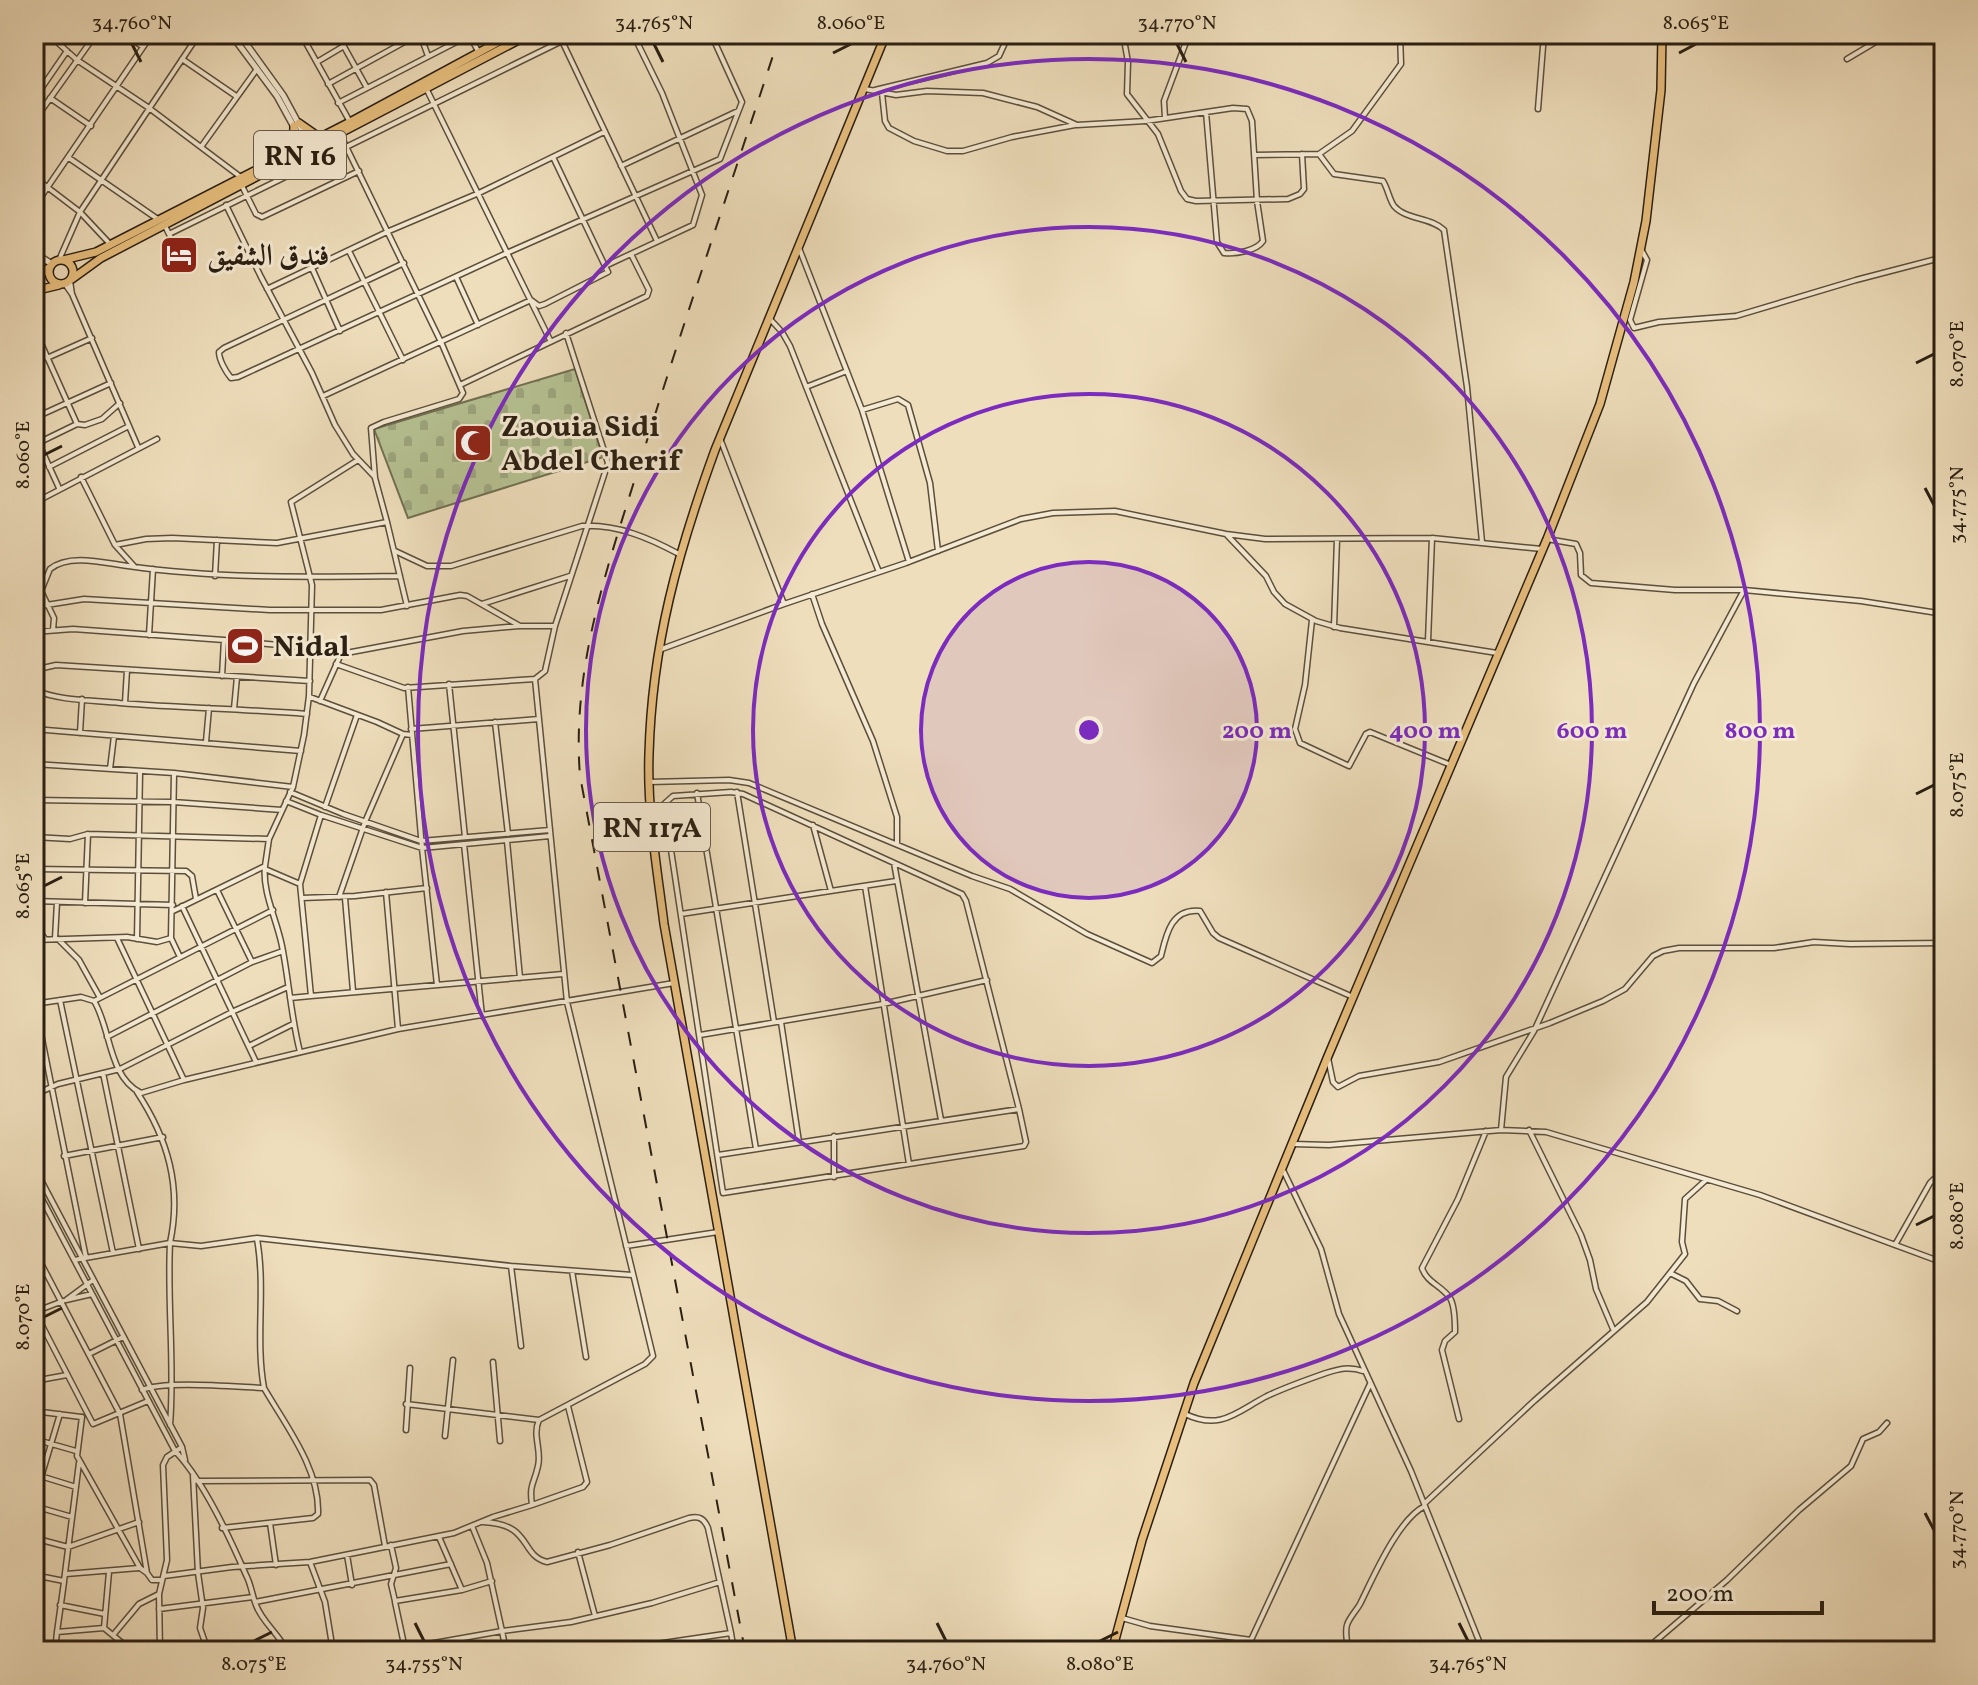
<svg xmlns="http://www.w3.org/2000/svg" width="1978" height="1685" viewBox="0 0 1978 1685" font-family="Vollkorn,Amiri,serif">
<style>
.cemetery{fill:url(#cemetery-stones);stroke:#707052;stroke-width:2}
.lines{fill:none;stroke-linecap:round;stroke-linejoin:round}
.minor-casing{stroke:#5b4f3c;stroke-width:7}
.tertiary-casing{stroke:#5b4f3c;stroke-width:8}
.primary-casing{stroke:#2a1f12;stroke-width:10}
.minor{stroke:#f5ead3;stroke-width:4}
.tertiary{stroke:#f5ead3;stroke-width:5}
.primary{stroke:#e8bf7e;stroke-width:7}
.rail{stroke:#2a1f12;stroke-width:2;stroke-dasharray:14 14;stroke-linecap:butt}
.ticks{fill:none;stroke:#2a1f12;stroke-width:3}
.ring{fill:none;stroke:#7b2cbf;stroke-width:4}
.labels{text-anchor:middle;stroke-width:6;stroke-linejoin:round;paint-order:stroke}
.shield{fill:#f5ead3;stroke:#675c4c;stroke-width:2}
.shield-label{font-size:28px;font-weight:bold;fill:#2a1f12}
.poi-label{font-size:30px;font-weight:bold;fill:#2a1f12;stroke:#f5ead3;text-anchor:start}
.centre{fill:#7b2cbf;stroke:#f5ead3;stroke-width:4}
.ring-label{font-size:24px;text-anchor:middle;font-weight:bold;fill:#7b2cbf;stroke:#f5ead3;stroke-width:6;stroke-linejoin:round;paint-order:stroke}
.neatline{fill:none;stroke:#2a1f12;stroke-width:3}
.ticks-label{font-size:20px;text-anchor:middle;fill:#2a1f12}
</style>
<defs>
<pattern id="cemetery-stones" width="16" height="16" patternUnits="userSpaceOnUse" patternTransform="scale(2)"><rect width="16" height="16" fill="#b6c293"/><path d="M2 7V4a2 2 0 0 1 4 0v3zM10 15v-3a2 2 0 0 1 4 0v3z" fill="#9da67e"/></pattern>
</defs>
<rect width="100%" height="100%" fill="#efdebc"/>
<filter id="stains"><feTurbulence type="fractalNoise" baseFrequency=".0025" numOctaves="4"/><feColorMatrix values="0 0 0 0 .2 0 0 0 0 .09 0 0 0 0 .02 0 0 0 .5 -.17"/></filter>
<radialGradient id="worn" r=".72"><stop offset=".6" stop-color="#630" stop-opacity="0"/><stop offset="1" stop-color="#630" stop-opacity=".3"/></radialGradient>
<path class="cemetery" d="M575,369l28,88 -195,61 -34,-89z"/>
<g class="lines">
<g class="minor-casing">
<path id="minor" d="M48,34l29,26 72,48 93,70
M124,34l18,12
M301,34l49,88
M337,34l30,54
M420,34l8,22
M1123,34l5,28 -1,32 31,40 23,57 6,8 9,2 92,-2 12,-5 4,-5 -2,-35
M470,36l9,17
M562,41l95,200
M182,59l54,37
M1847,59l42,-25
M317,62l27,-16
M328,84l91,-50
M426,88l124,252
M865,89l31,6 31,-4 56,2 54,14 40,18 69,-4 87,-13 14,1 5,12 5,80 6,40c-7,10 -26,13 -39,12l-7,-11 -11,-130
M875,90l112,-27 12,-7 10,-22
M882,93l3,28 4,7 25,13 33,10h16l49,-14 63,-12
M50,98l41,28
M34,99l33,-48
M338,103l134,-69
M1538,109l6,-75
M1165,118l-1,-17 25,-67
M34,121l62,-87
M340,134l101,208 22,51 -4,6 -75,23 -13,6 4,50 12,44
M201,147l56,-78
M1319,154l15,20 49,7c5,8 6,18 11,25 12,14 37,11 50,24l23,157 15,155
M1254,155l65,-1 33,-23 49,-67 -1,-30
M553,157l52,109
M69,158l90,62
M621,166l117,-55
M34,177l46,35 30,32
M242,186l14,28 6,3 97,-46
M226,205l35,72 51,96 23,52 18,29 21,22
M34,207l118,-173
M165,226l13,26
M169,234l393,-193 -4,-7
M799,248l63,162 47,152
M349,251l54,109
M1642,251l5,9 -17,60 4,8 25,-6 77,-6 120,-36 88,-23
M59,260l21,-48 119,-178
M404,263l-180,85 -5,4c0,8 7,20 12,26l7,-1 271,-125 211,-93 22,-57 -31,-68
M312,268l28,63
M457,279l21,46
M65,284l7,10 -2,-13
M267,289l122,-58 90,-38 125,-61
M72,294l66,153
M770,319l12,13 8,14 89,226
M36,332l41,92
M47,358l45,-20
M460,385l187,-89 2,-6 -18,-36
M806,387l41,-16
M323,396l208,-96 8,6 6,-2 63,-32 -3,-6 88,-41 9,-30 -40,-102 -29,-59
M862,410l36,-11 10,6 22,78 8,68
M34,418l77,-35
M34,433l25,55
M721,441l63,163
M38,443l39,-19 8,1 17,-6 18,-16
M49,467l80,-41
M81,477l34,68 31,-6 26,-1 105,5 110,-21 20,84
M34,503l123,-64
M1227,535l39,41 8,16 11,12 31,17 24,7 157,25
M1547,539l29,5 4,9 1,22 10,8 84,7h69l117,11 83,13
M115,545l19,21
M395,551l32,15h24l131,-40c35,-2 67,12 97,28
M215,576l2,-36
M812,594l10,30 51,117 24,76v26
M482,604l88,-28
M34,607l50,-8 186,11h111l79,-15 7,1 53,30h35
M1312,620l-7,65 -10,44 5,14 49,23 17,-32 4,-2 81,33
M1334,627l3,-88
M53,630l1,-12 -13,-27 9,-22c19,-16 55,-6 78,-3 91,13 181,11 272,10
M34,632l39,-3 151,11 88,8 29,6 122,-23 56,-5
M149,635l4,-66
M1428,641l4,-103
M659,650l125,-46 122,-41 115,-44 32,-6 62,-2 111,23 39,5 167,-1 110,11
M336,664l68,24 131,-9 10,-8 10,-45 53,-163 -42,-130
M34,670l22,-5 254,16
M222,676l2,-36
M449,684l16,153
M408,687l14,161 15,137
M34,690c27,11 57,10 86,13 62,5 124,6 187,11
M310,697l67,25 26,12 9,1
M320,701l21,-47
M125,703l2,-33
M234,709l3,-32
M495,722l13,112
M34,729l267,22
M411,729l128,-10
M80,733l2,-34
M206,742l3,-34
M34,764l140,9 -3,165 8,17
M110,769l4,-33
M174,773l119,14
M649,782l80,-2 20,3 223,93 38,13 77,45 65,29 9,-7c5,-21 10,-48 39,-45l13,22 6,5 134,59
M290,792l53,22 78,27 129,-11
M731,792l12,2 219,100 4,7 53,208 7,33 -2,4 -301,47 -59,-389 9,-8z
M737,792l37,230
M697,793l59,356
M34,800l139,2 109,8
M286,801l35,14 101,33 128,-12
M325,807l32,-92
M813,825l18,66
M34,837l36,2 18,-5 181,5
M507,841l13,137
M464,844l18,172
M894,863l47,257
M265,866c-3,26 12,54 17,80 7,35 9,71 18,106
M34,869l152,2 6,5 4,23
M265,869l35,15
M865,886l44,278
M217,890l35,72
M386,892l12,137
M339,897l26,-75 38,-88
M302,898l53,-2 72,-8
M345,898l8,93
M34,901l139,4
M85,903l3,-69
M182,906l74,156
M173,911l92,-45 4,-27 24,-52 11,-52 5,-39 3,-111 -21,-83 67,-42
M681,914l215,-33
M34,923l11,16
M117,938l67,142
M55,939l2,-37
M58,939l21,21 20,36
M137,939l3,-167
M34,940l93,-3 30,5 14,-4
M311,996l252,-22
M290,998l21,-2 -11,-112 21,-69
M60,1000l53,253
M94,1001l179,-91
M34,1004l47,-7 13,4c17,27 14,76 47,92l43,-13 214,-51 276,-46
M35,1004l51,254
M781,1022l18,120
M700,1035l183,-31 104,-24
M107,1037l145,-75 31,-11
M249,1046l44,-22
M1328,1058l5,24 5,5 21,-11 80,-14 111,-39 53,-22 22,-12 28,-33 10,-5 16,-3h95l40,-6 36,2 94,-1
M103,1073l36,176
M34,1095l24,-11 62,-15 114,-58 54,-24
M1501,1130l5,-53 28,-46 160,-348 50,-93
M1529,1130l52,105 9,25 6,29 17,40
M834,1136v41
M1293,1144l36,1 172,-15 45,2 214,63 184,68
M718,1155l301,-46
M64,1156l99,-19
M34,1167l148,280 3,13
M1283,1170l38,79 18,65 72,157 72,180
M34,1184l141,267c28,29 55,87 71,124 5,9 6,20 10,30 6,17 23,29 31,46
M257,1239c9,50 -2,100 7,149
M1895,1245l35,-62 4,-4 10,1
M626,1246l92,-14
M34,1250l86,164 27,159 5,7h10
M74,1260l96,-17c12,-56 -2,-104 -33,-151
M511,1266l10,80
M572,1271l14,86
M1670,1273l16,8 14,18 18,2 19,10
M92,1294l-26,6 27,-20
M34,1312l29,-11
M35,1312l58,112 55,-23
M89,1354l34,-17
M493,1362l7,79
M34,1371l5,9
M34,1381l33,-6
M142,1390c21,-10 96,-3 122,-2 22,38 56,81 54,126l-5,4 -91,10
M406,1404l133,16
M34,1411l47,6
M1185,1414c36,17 51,-2 82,-18 19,-9 39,-16 59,-23 13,-4 23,-7 37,-2
M82,1417l-5,39 63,112 7,5
M1459,1419l-17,-69 3,-9 10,-9c0,-10 0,-26 -5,-34 -9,-13 -23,-15 -28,-30l36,-69 28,-68
M170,1425c5,-60 -3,-121 0,-182l31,3 56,-8 254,28 121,9
M406,1430l4,-62
M445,1436l8,-76
M34,1439l42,12
M34,1474l42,13
M193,1475l5,98 5,35 -3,20 8,23
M197,1481l173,-1 4,5 11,61
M34,1501l26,-87
M1425,1503l109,-102 113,-99 38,-48 -3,-12 3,-43 21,-19
M532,1505l51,-18 4,-5 -19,-76
M34,1506l38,11
M483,1522c50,2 36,33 64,40l63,-17 79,-27c10,-2 15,0 19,10l23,105 -122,18
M270,1523l6,42
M472,1526l15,37 15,68 69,-9 81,-19 68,-21
M439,1537l23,53
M34,1538l34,9 71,-25
M391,1545l5,23 -5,16 4,17 67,-11 30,-9
M578,1552l17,64
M347,1555l5,30
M310,1562l15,40 8,49
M109,1572l-5,56 28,23
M66,1574l73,-6
M34,1575l30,6 15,-118
M164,1576l68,-9 78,-5 144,-29 39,-16 39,-12c-3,-22 2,-20 6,-39 4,-15 -6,-31 1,-46l106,-56 8,-8 -86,-354 -32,-323
M255,1602l196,-38
M395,1602l10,47
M60,1605l45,9
M159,1609l94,-12
M1122,1618l28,8 101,14 119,-256
M57,1632l7,-50
M731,1633l3,18
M114,1634l25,-30 20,-10
M1347,1644c0,-6 -2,-13 0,-19 2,-7 9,-14 13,-21 13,-26 38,-85 65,-98
M55,1651l2,-19 47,-4
M102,1651l27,-3
M160,1651l-1,-57 8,-34 -4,-95 4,-8 15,-10
M389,1651l113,-20 4,20
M1644,1651l83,-71 72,-70 52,-44 12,-27 16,-7 8,-9"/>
</g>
<g class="tertiary-casing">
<path id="tertiary" d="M231,34l46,62 28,51
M239,34l44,61 27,50
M34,253l18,11"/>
</g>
<g class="primary-casing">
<path id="primary" d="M299,123l20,14
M293,151l1,-25
M49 272a12 12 0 1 1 24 0a12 12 0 1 1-24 0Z
M63,260l33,-8 254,-130 163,-88
M34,278l15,-10
M72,279l29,-21 429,-224
M34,291l25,-6
M793,1651l-129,-727c-7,-56 -17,-113 -15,-170 3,-110 29,-202 66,-304l171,-416
M1112,1651l30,-111 52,-157 134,-327 219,-517 53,-135 34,-122 12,-61 15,-131 1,-56"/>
</g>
<use href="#minor" class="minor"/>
<use href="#tertiary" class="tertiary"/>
<use href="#primary" class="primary"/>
<path class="rail" d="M745,1651l-165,-875c-9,-113 31,-219 64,-326 43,-139 91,-277 136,-416"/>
</g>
<path class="ticks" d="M132,44l9,18M654,44l9,18M1177,44l9,18M833,53l18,-9M1679,53l17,-9M1916,363l18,-9M44,455l18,-9M1925,488l9,17M1916,794l18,-9M44,886l18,-9M1916,1225l18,-9M44,1317l18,-9M1925,1513l9,17M415,1623l9,18M937,1623l9,18M1459,1623l9,18M254,1641l18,-9M1100,1641l18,-9"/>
<circle cx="1089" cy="730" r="168" fill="#7b2cbf" fill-opacity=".12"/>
<g class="ring">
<circle cx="1089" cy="730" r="168"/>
<circle cx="1089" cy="730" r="336"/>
<circle cx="1089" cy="730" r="503"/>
<circle cx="1089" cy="730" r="671"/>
</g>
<defs>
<g id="hotel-square" transform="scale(2)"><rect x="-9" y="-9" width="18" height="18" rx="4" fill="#8f2418" stroke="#f5ead3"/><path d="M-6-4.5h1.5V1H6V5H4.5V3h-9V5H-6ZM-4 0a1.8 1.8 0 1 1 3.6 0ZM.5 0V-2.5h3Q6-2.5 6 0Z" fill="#fff"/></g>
<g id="mosque-square" transform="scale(2)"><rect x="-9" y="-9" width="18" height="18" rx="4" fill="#8f2418" stroke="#f5ead3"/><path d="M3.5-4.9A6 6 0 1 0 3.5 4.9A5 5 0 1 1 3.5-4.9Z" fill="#fff"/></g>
<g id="stadium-square" transform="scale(2)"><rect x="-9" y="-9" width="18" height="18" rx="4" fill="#8f2418" stroke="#f5ead3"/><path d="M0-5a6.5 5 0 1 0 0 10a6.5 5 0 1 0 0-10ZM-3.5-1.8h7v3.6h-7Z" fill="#fff"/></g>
</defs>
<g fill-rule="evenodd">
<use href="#hotel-square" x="179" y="255"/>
<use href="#mosque-square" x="473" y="443"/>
<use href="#stadium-square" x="245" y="646"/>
</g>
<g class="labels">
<g class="shield">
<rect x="254" y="131" width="92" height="48" rx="6"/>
<rect x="594" y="803" width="116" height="48" rx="6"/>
</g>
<g class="shield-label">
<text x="300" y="165">RN 16</text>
<text x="652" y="837">RN 117A</text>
</g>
<g class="poi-label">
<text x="207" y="265">فندق الشفيق</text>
<text x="501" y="436">Zaouia Sidi<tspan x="501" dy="34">Abdel Cherif</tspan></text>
<text x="273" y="656">Nidal</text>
</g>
</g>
<circle cx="1089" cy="730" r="12" class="centre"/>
<g class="ring-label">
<text x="1257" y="738">200 m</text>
<text x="1425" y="738">400 m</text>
<text x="1592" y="738">600 m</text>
<text x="1760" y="738">800 m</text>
</g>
<rect width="1978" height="1685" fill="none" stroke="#efdebc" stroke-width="88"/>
<path d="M1654 1601v12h168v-12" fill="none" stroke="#2a1f12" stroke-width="4"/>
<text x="1666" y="1601" font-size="24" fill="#2a1f12" stroke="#f5ead3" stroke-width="6" paint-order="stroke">200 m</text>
<rect x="44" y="44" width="1890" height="1597" class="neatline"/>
<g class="ticks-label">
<text x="132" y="29">34.760°N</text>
<text x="654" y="29">34.765°N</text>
<text x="851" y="29">8.060°E</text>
<text x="1177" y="29">34.770°N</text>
<text x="1696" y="29">8.065°E</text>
<text transform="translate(1956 354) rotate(-90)" y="7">8.070°E</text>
<text transform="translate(22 455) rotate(-90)" y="7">8.060°E</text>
<text transform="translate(1956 505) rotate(-90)" y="7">34.775°N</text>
<text transform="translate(1956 785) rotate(-90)" y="7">8.075°E</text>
<text transform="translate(22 886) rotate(-90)" y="7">8.065°E</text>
<text transform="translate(1956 1216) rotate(-90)" y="7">8.080°E</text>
<text transform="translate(22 1317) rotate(-90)" y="7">8.070°E</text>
<text transform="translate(1956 1530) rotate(-90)" y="7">34.770°N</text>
<text x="254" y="1670">8.075°E</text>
<text x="424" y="1670">34.755°N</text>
<text x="946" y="1670">34.760°N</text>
<text x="1100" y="1670">8.080°E</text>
<text x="1468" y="1670">34.765°N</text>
</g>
<rect width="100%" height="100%" filter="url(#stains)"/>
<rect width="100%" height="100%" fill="url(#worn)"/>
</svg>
